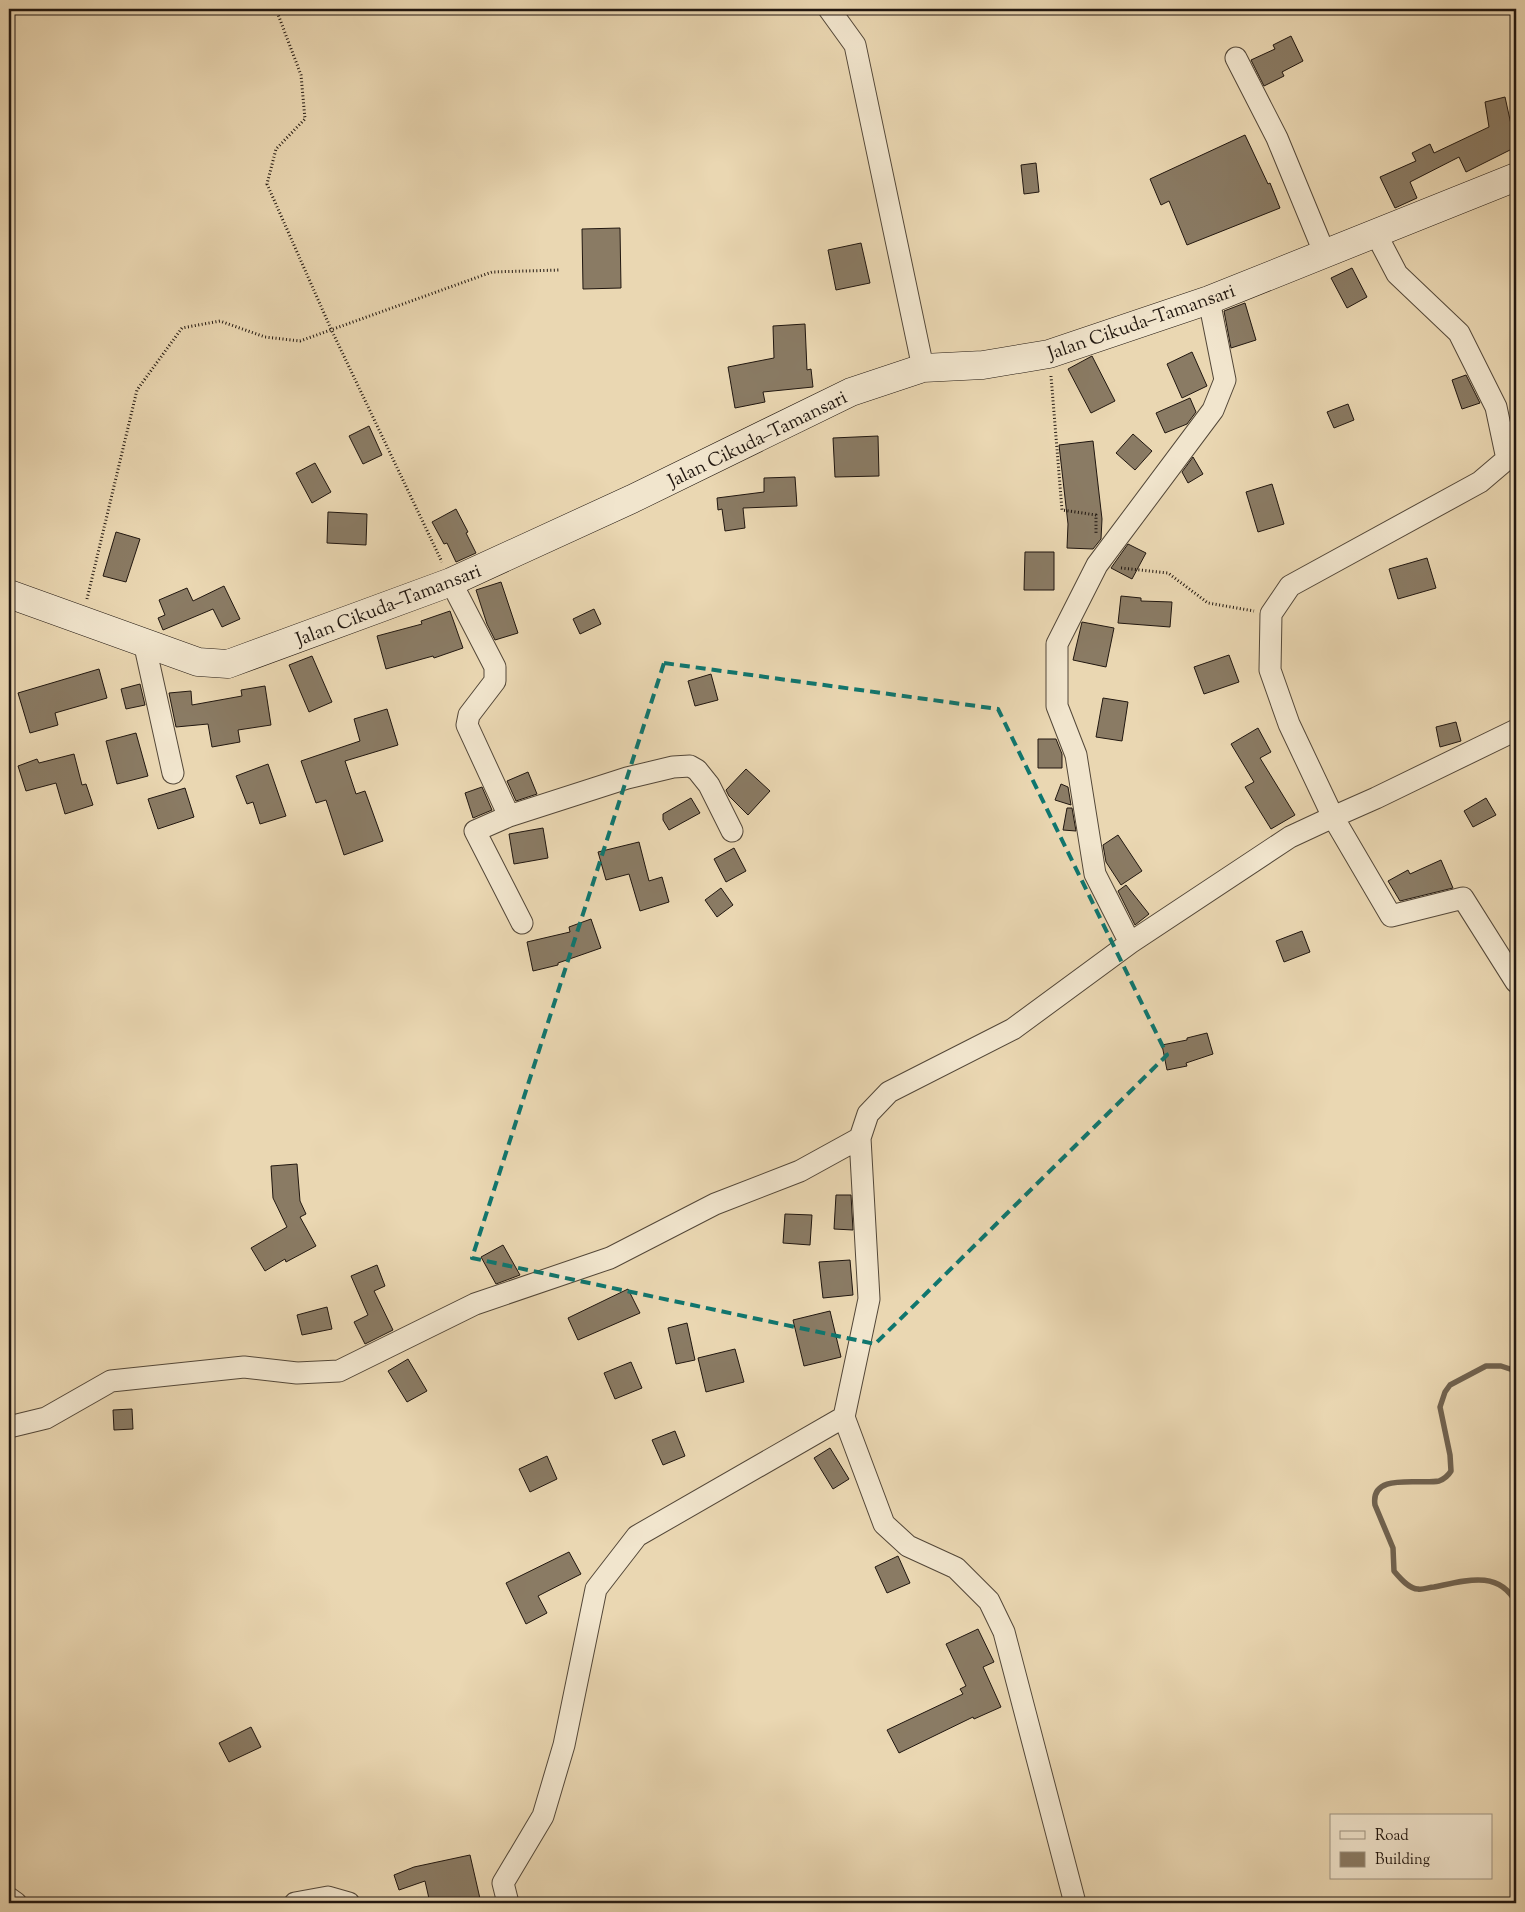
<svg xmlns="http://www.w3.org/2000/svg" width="1525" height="1912" viewBox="0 0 1525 1912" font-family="'Sorts Mill Goudy',serif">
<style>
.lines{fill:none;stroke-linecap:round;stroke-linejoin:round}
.stream{stroke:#716350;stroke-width:5.5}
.building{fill:#8a7b64;stroke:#211710}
.street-casing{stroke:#534738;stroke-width:23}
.secondary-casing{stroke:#211710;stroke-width:29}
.path{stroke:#211710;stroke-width:3;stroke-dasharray:1 2.5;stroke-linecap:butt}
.street{stroke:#f1e5cd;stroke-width:21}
.secondary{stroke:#f1e5cd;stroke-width:28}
.marked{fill:none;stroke:#0f766e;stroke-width:4;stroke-dasharray:10 6;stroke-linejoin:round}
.labels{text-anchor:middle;stroke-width:4;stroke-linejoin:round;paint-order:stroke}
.street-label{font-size:19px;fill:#211710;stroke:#f1e5cd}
</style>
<rect width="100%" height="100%" fill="#ead7b2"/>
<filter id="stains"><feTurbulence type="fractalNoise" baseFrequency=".004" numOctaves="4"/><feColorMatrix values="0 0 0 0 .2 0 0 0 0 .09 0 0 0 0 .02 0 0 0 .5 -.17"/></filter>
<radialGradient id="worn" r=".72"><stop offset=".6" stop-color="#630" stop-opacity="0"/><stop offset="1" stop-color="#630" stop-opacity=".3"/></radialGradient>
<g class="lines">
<path class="stream" d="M1516,1371l-15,-5h-15l-36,19 -5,7 -5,15 10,48 1,16c-3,5 -7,8 -12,10 -20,4 -69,-9 -64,24l18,43 1,23c6,7 15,18 24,18 5,1 11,-2 16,-2 30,-6 65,-18 82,16
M1516,1619l-3,32 3,7"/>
</g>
<path class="building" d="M1291,36l12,25 -21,11 2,4 -20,10 -13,-26 24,-11 -2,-4z
M1505,97l11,50 -50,25 -7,-15 -49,25 7,16 -22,10 -15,-31 36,-16 -4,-8 18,-9 4,9 55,-26 -4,-25z
M1245,135l23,49 2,-1 10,25 -93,37 -18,-44 -8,4 -11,-26z
M1036,163l3,29 -15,2 -3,-29z
M620,228l1,60 -38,1 -1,-60z
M861,243l9,40 -34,7 -8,-40z
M1352,268l15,29 -20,11 -16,-30z
M1245,303l11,37 -25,8 -7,-37z
M805,324l2,46 4,-1 2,18 -50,5 2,10 -30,6 -7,-41 46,-9 -1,-32z
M1192,352l15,34 -25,12 -15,-34z
M1092,356l23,45 -24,12 -23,-44z
M1466,375l14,28 -18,6 -10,-29z
M1190,398l6,14 -9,12 -22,9 -9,-20z
M1348,404l6,16 -20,8 -7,-16z
M369,426l13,29 -19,9 -14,-28z
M1133,434l19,17 -17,19 -19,-17z
M878,436l1,40 -44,1 -2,-39z
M1093,441l9,78 -1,20 -8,10 -26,-1 1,-24 -9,-79z
M1193,457l10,17 -15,9 -6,-11z
M315,463l16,29 -19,11 -16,-30z
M795,477l2,29 -54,2 2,20 -20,3 -3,-22 -4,1 -1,-12 47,-6v-14z
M1272,484l12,40 -26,8 -12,-40z
M456,509l12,23 -2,1 10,20 -20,9 -9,-19 -3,1 -12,-22z
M328,512l39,2 -1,31 -39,-2z
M116,532l24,7 -14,43 -23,-6z
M1128,544l18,9 -14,26 -21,-11z
M1025,552h29v38h-30z
M1427,558l9,30 -38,11 -9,-30z
M501,582l17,51 -23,7 -8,-16 -11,-34z
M224,586l16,33 -18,8 -9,-18 -50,21 -5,-12 7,-3 -6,-15 28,-12 6,13z
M1121,596l20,2v3l31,1 -2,25 -52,-4z
M594,609l7,15 -21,10 -7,-15z
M450,611l13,37 -29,10 -1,-2 -47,13 -9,-33 45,-12 -1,-3z
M1082,622l32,6 -8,39 -33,-7z
M1229,655l10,27 -35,12 -10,-27z
M312,656l20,46 -23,10 -20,-47z
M99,669l8,29 -52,15 3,12 -28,8 -12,-40z
M711,674l7,26 -23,6 -7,-25z
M140,684l5,21 -19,4 -5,-20z
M265,686l6,39 -33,5 2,12 -28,5 -4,-23 -32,3 -7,-34 22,-2 1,14 50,-9 -1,-6z
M1103,698l25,4 -6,39 -26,-4z
M387,709l11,36 -53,16 11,33 9,-3 18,50 -39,14 -18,-55 -10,3 -15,-42 59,-20 -6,-22z
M1456,722l5,19 -21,6 -4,-20z
M1258,728l13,24 -11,6 35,57 -24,14 -26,-42 9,-5 -23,-38z
M136,733l12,43 -31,8 -11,-43z
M1038,739h18l6,15v14h-24z
M74,754l8,31 4,-1 7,21 -28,9 -9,-31 -30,8 -8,-25 19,-7 2,4z
M268,764l18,52 -26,8 -7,-22 -6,2 -11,-28z
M746,769l24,22 -22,24 -19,-19 -3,-6z
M528,772l9,22 -21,7 -9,-20z
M1061,784l7,3 3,18 -16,-5z
M482,787l10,23 -19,8 -8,-25z
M185,788l9,29 -36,12 -10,-30z
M691,798l9,15 -31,17 -6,-10v-6z
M1486,798l10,17 -23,12 -9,-16z
M1067,808h5l4,23 -13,-1z
M543,828l5,30 -34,6 -5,-30z
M1118,835l24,36 -21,14 -15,-23 -3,-17z
M639,842l10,39 13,-4 7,25 -29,9 -11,-37 -23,6 -8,-28z
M734,848l12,23 -20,11 -12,-23z
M1441,860l12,28 -53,13 -12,-20 20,-11 2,4z
M1126,885l23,29 -14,11 -17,-34z
M721,888l12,17 -16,12 -12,-17z
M591,919l10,29 -43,15v2l-25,6 -6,-29 43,-10 -1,-5z
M1302,931l8,21 -26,10 -8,-21z
M1207,1033l6,21 -27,9 1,3 -20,4 -5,-25 25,-5v-2z
M297,1164l3,37 6,13 -6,3 16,29 -30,16 -1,-3 -20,12 -14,-23 36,-21 -14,-29 -2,-32z
M836,1195h15l2,35 -19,-1z
M785,1214l27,1 -2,30 -27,-2z
M503,1245l17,30 -24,9 -15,-27z
M850,1260l3,35 -30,3 -4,-36z
M377,1265l8,21 -11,5 19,39 -28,14 -11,-22 14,-7 -17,-39z
M628,1289l12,24 -62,27 -10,-22z
M327,1307l5,22 -30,6 -5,-20z
M830,1311l11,46 -37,9 -11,-46z
M687,1323l8,37 -19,4 -8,-36z
M735,1349l9,33 -38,10 -8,-34z
M408,1359l19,32 -20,11 -19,-31z
M631,1362l11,26 -27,11 -11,-26z
M132,1409l1,20 -19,1 -1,-20z
M675,1431l10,25 -22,9 -11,-25z
M830,1448l19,31 -16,10 -19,-31z
M547,1456l10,23 -27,13 -11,-23z
M569,1552l12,22 -43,22 9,17 -21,11 -20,-41z
M898,1556l12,27 -23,10 -12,-26z
M978,1629l16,33 -11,5 18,40 -27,12 -1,-2 -74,36 -12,-23 76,-36 -3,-5 6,-3 -20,-42z
M251,1727l10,20 -32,15 -10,-19z
M470,1855l11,48h-51l-5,-22 -26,9 -5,-15 20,-8z"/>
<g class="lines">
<g class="street-casing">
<path id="street" d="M829,9l26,36 68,323
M1236,58l41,80 47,114
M451,582l44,85v14l-26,34 -2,10 42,91
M144,642l29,131
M1516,730l-140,68 -43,19 58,99 72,-18 53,84
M522,923l-47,-92 34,-15 118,-38 46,-11 17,-1 7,4 12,15 23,46
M1130,943l-35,-69 -19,-119 -19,-49v-62l40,-79 116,-155 12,-30 -16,-80
M9,1427l37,-9 65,-37 133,-14 53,6 42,-2 136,-67 135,-46 105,-54 85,-33 60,-33
M9,1898l7,5
M295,1903l33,-6 21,6
M508,1903l-5,-20 40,-67 21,-71 32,-156 41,-53 207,-119
M1075,1903l-71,-271 -15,-31 -33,-33 -48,-22 -24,-22 -40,-107 25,-118 -9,-161 8,-24 21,-22 124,-63 117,-86 160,-106 43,-20 -44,-93 -19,-54 1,-56 19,-28 190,-104 27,-23 -11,-52 -37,-74 -62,-59 -22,-42"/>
</g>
<g class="secondary-casing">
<path id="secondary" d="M9,594l189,68 30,2 223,-82 181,-83 219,-107 72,-24 60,-3 66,-11 160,-54 307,-123"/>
</g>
<path class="path" d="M276,9l25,66 4,44 -29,30 -9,35 64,145 111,233
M1051,376l11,134 34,5v18
M1121,568l47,5 40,30 46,8
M87,599l50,-209 45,-62 38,-7 45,16 35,4 192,-69 68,-2"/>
<use href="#street" class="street"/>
<use href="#secondary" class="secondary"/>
</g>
<path class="marked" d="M664,663l334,46 169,346 -292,289 -403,-86z"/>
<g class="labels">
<g class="street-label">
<text transform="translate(1141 321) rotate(-19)" y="7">Jalan Cikuda–Tamansari</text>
<text transform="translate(757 438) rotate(-26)" y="7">Jalan Cikuda–Tamansari</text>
<text transform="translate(388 604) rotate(-21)" y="7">Jalan Cikuda–Tamansari</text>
</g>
</g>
<rect width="1525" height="1912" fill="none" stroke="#ead7b2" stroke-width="30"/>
<rect x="10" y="10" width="1505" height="1892" fill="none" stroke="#211710" stroke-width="2.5"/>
<rect x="15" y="15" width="1495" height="1882" fill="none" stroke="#211710"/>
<rect x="1330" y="1814" width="162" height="65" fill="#f1e5cd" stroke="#9e9381"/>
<rect x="1340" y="1831" width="25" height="8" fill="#f1e5cd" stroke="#9e9381"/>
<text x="1375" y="1840" font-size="15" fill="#211710">Road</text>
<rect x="1340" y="1852" width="25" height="15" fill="#8a7b64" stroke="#9e9381"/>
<text x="1375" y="1864" font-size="15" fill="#211710">Building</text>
<rect width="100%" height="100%" filter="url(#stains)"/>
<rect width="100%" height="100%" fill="url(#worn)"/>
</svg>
